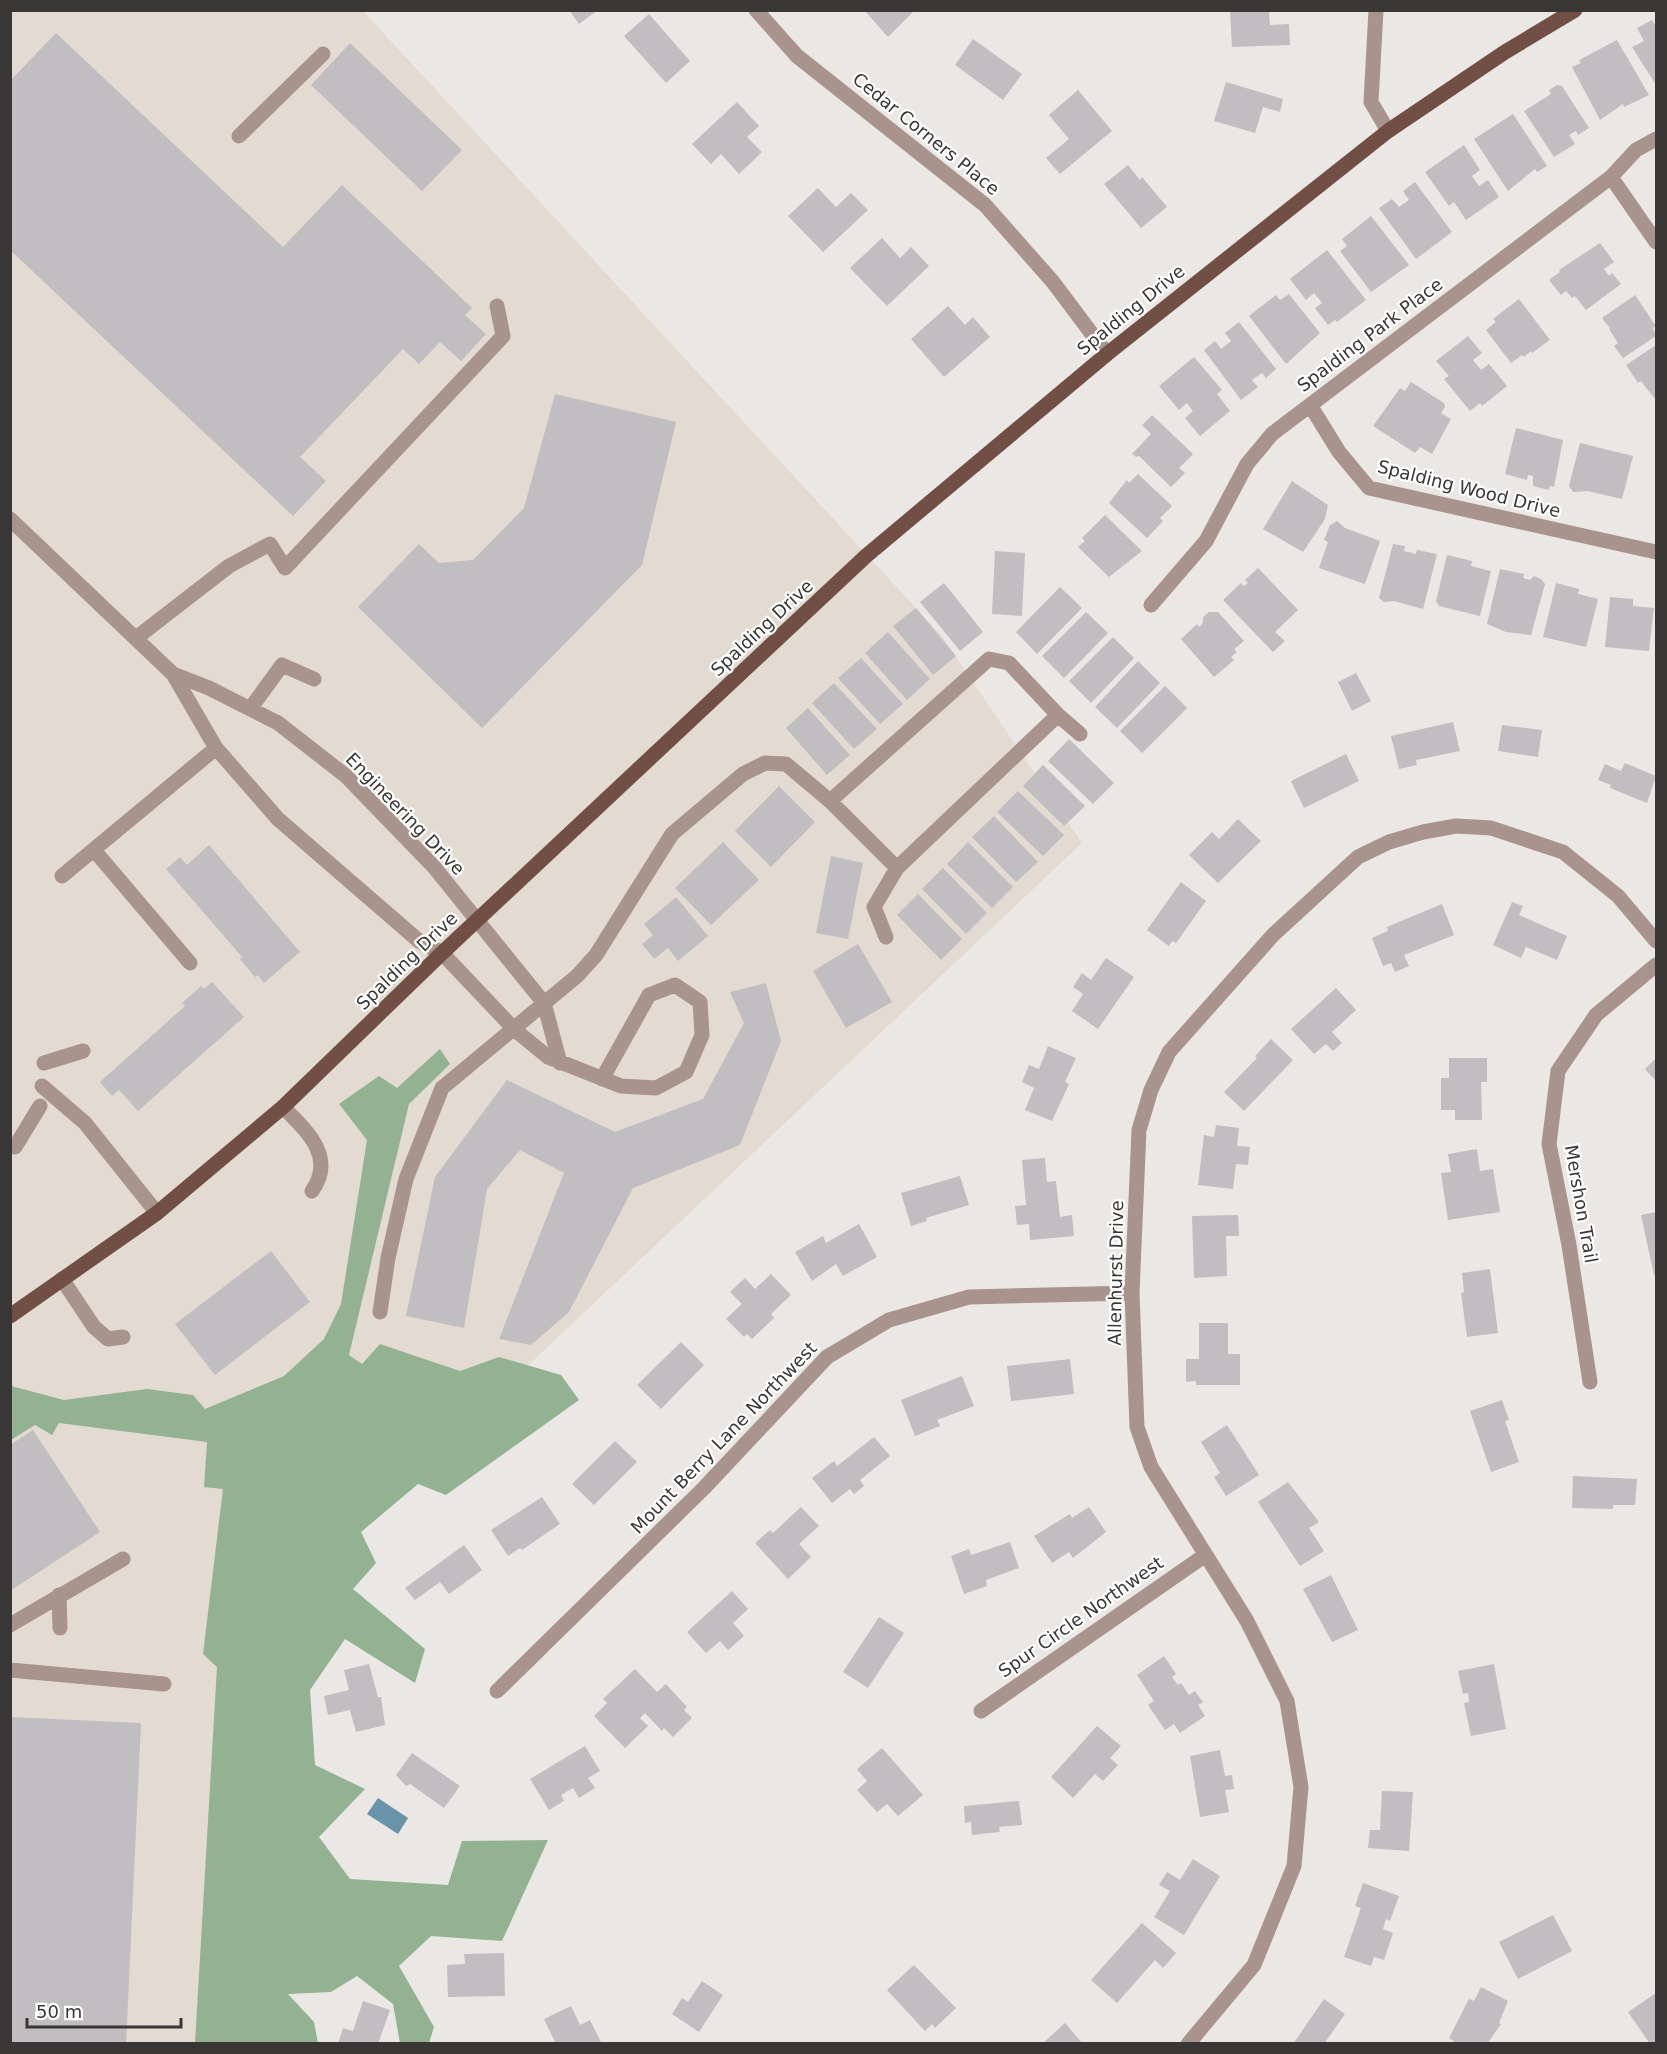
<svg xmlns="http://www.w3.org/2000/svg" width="1667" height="2054" viewBox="0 0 1667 2054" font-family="'DejaVu Sans',sans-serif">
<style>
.built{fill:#e3dad2}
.forest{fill:#93b292}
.water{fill:#6893a9}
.building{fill:#c0bec1}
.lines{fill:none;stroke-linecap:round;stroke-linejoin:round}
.minor{stroke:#a8948d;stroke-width:15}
.major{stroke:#714f44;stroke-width:15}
.labels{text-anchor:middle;stroke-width:4.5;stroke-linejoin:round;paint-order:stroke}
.street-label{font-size:18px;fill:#383736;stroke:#fff}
</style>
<rect width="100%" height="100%" fill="#eae7e5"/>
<path class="built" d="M11,11h352l578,624 141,208 -788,743 -41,457 -242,1z"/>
<path class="forest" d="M440,1049l10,15 -41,40 -60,251 13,9 18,-20 80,27 39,-14 62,18 18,25 -133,95 -28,-11 -57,48 15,31 -23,26 72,60 -10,34 -70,-44 -35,51 5,75 50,24 -46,48 31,42 98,6 14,-44 86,-1 -46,101 -71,-5 -32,30 35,61 -5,16h-29l-7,-39 -36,-28 -26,16 -43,2 26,28 4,21h-123l22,-376 -14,-13 20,-165 -19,-2 3,-45 -148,-19 -7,12 -17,-10 -24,15v-54l53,14 83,-11 46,6 12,14 79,-33 40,-37 17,-35 26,-164 -28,-36 40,-28 18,12z"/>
<path class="water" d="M378,1798l30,20 -10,16 -31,-20z"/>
<path class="building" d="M569,10h29l-19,14z
M864,10h51l-27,27z
M1230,10h39l1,15 19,-1 1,21 -58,2z
M649,14l41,47 -24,22 -42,-47z
M1652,20l4,7v58l-24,-38 12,-6 -7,-13z
M56,33l227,214 59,-62 130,123 -7,7 21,19 -25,27 -21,-19 -21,22 -16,-15 -103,108 26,24 -33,35 -283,-266v-169z
M973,39l49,35 -19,26 -48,-35z
M1617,40l32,55 -25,12 -1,-3 -23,16 -28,-53 9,-4 -2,-3z
M350,43l112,107 -40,41 -111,-106z
M1226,82l57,17 -3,13 -17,-5 -8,26 -41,-12z
M1557,85l5,1 27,42 -11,7 -2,-4 -7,4 6,9 -21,13 -30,-46 27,-17 -2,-4z
M1078,90l34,41 -52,43 -14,-16 23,-19 -20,-24z
M737,102l22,24 -12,11 15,15 -23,22 -18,-20 -10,10 -19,-20z
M1513,114l34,52 -10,6 -2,-3 -27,22 -34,-52z
M1464,145l16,25 -8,6 7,10 9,-6 11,17 -33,23 -12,-18 -5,4 -24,-34z
M1128,165l12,15 2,-3 25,30 -26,21 -37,-44z
M1415,182l37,50 -36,27 -37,-51 13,-9 7,8 10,-7 -6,-9z
M818,188l18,19 15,-14 17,17 -45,42 -35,-36z
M1371,216l38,49 -38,27 -31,-41 7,-5 -5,-7z
M882,238l18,20 11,-11 18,19 -42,40 -37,-38z
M1600,243l14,19 -10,7 5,7 3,-3 9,11 -35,26 -11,-14 -3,2 -6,-7 -5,4 -12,-15 11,-8 -1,-2z
M1327,250l39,50 -29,22 -2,-2 -7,5 -13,-17 7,-5 -8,-10 -8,7 -16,-21z
M1289,294l31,39 -34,31 -37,-48 27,-21 4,5z
M1635,295l21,31 -3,2 3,8 -33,22 -9,-12 4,-3 -9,-14 1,-1 -8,-10z
M1519,299l31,41 -18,13 -1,-2 -7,6 -2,-2 -11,8 -25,-33 10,-8 -3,-3z
M948,306l17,19 8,-8 17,20 -46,40 -33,-38z
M1239,322l37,47 -10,9 -4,-5 -10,7 6,7 -17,13 -37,-50 11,-9 6,8 10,-8 -6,-8z
M1468,336l14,17 -9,7 8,10 8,-6 18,22 -25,20 -2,-3 -10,8 -26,-32 5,-3 -13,-15z
M1656,345v51l-2,2 -13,-17 -3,2 -12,-18z
M1194,357l28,33 -5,4 13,17 -30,25 -15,-18 8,-7 -6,-8 -8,7 -20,-24z
M1411,382l33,21 1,4 -4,6 10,6 -19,35 -12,-7 -5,6 -42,-27 27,-38 5,3z
M555,394l121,28 -34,143 -160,163 -124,-121 61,-63 20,19 34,-3 51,-52z
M1152,415l41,39 -14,14 6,5 -14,14 -32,-31 -3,1 -4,-3 19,-20 -9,-9z
M1516,428l47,12 -9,47 -4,-1 -1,4 -16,-4v-10l-5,-1 -1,5 -22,-6z
M1580,443l53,13 -11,43 -35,-8 -14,1 -4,-6z
M1138,474l34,32 -12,12 3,3 -16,17 -38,-35 18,-23 2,3z
M1292,481l36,24 -3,14 -22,33 -40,-23z
M1105,515l37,36 -33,26 -31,-30 7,-6 -3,-3z
M1337,521l8,7 35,13 -15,43 -46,-16 9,-26 -4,-2 6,-15z
M1393,544l12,2 -1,5 12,3 1,-4 20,4 -14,55 -29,-8 -10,1 -5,-4z
M995,551l30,2 -3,63 -30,-2z
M1447,555l25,6 -1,5 20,5 -11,45 -41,-10 -3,-5z
M1258,568l40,42 -23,22 10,9 -12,11 -50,-52 18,-17 3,3 4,-3 -3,-3z
M1500,569l24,5 -1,4 7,2 4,-4 7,3 4,5 -14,51 -25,-3 -19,-8z
M944,583l39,49 -23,19 -40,-49z
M1556,583l23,6 -1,5 20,5 -12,48 -43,-10z
M1060,587l22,21 -45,46 -21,-22z
M1610,597l23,2v7l21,2 -5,43 -44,-4z
M916,608l40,48 -23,19 -40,-49z
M1086,612l22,21 -44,45 -22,-22z
M1209,612h9l26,29 -10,8 3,3 -6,5 3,3 -20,17 -33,-38 16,-15 2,3 4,-4v-6z
M888,632l42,47 -23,21 -42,-47z
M1113,637l21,21 -43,45 -22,-22z
M861,658l42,46 -23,20 -42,-46z
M1138,661l22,22 -43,45 -22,-21z
M1356,673l15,28 -19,10 -14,-29z
M834,683l43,46 -23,20 -42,-46z
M1165,686l22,22 -45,45 -22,-22z
M808,708l42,47 -23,20 -41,-47z
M1453,722l7,29 -44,9 1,5 -18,4 -8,-33z
M1502,725l40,5 -4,27 -40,-6z
M1069,739l45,44 -21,21 -45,-43z
M1346,754l13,27 -55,27 -13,-27z
M1625,763l31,13 -9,27 -37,-15 1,-3 -13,-5 7,-16 16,7z
M1043,765l42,41 -21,20 -41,-40z
M779,786l36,36 -44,45 -36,-36z
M1018,791l46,44 -21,21 -46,-44z
M994,816l44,46 -22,20 -44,-45z
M1238,819l23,22 -43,42 -29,-28 23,-23 7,7z
M723,842l36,38 -48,45 -36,-37z
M968,842l45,45 -21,21 -45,-44z
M209,845l91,107 -36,31 -6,-8 -3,2 -15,-18 2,-2 -76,-88 14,-12 7,8z
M831,856l32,7 -15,76 -32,-6z
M943,868l44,45 -21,21 -44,-45z
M1181,882l25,19 -30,42 -4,-2 -3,5 -22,-16z
M918,894l44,45 -21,21 -44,-45z
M676,897l32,39 -30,25 -10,-13 -14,11 -12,-15 11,-9 -9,-11z
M1512,902l11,4 -4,9 48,21 -10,24 -31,-13 -5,11 -28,-13z
M1442,904l12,31 -50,20 5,11 -14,6 -4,-9 -8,3 -11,-28 16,-7 -1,-4z
M858,944l34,58 -46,26 -33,-57z
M1106,958l28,19 -36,52 -26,-18 11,-17 -10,-7 9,-14 9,7z
M212,982l32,35 -106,94 -19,-21 -7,6 -12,-14 85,-76 -3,-3 19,-17 3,3z
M766,983l15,58 -41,104 -107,43 -64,124 -38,33 -32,-6 65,-166 -44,-23 -33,39 -23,139 -58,-12 29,-139 72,-97 108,52 88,-33 41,-76 -14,-31z
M1336,988l20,22 -24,22 10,11 -9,8 -7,-7 -12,10 -23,-25z
M1271,1039l22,21 -49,51 -20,-19 33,-34 -2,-2z
M1048,1046l28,12 -11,24 4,2 -17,37 -27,-11 9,-22 -12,-6 7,-17 10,4z
M1449,1058h38v24h-6l1,38h-27v-10h-14v-32h8z
M1656,1058v23l-11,-12z
M1216,1125l23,3 -2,18 13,1 -2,18 -12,-1 -3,25 -35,-4 6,-50 10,2z
M1477,1149l3,22 13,-2 7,43 -52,8 -7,-47 10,-1 -3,-18z
M1045,1158l2,24 9,-1 4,36 12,-2 2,21 -44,4 -1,-16 -12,1 -2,-19 11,-1 -4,-45z
M960,1176l9,29 -43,13 1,3 -16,5 -10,-33z
M1656,1212v63h-2l-13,-60z
M1238,1215l1,21h-13l1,40 -33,2 -2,-62z
M859,1224l18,33 -34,19 -7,-12 -24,17 -17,-29 28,-16 3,7z
M271,1251l39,51 -95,73 -40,-51z
M1490,1269l8,64 -31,4 -6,-44 3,-1 -2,-19z
M771,1274l20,21 -20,19 3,4 -22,21 -5,-5 -3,3 -18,-18 16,-15 -12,-12 15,-14 10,11z
M1199,1323h29v31h12v31h-44v-4l-10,1v-23h13z
M681,1342l23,23 -43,44 -24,-24z
M1070,1359l4,35 -63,7 -4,-35z
M962,1376l12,30 -37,14 3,6 -25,10 -14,-36z
M1502,1400l7,20 -4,1 14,41 -28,10 -21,-61z
M1227,1425l32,50 -33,21 -12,-19 6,-4 -19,-31z
M33,1430l67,102 -90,59v-146z
M874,1437l16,19 -30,24 4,6 -10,8 -4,-5 -18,14 -20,-25 22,-17 3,5z
M615,1441l22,21 -43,43 -22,-21z
M1573,1476l64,3 -2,26h-22v4l-41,-1z
M1288,1482l31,40 -10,6 15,23 -24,15 -42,-64z
M542,1497l18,27 -38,26 -2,-2 -12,8 -17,-26z
M801,1507l18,19 -20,18 12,13 -23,22 -33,-36 15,-13 3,3z
M1089,1507l17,25 -33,26 -4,-6 -17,11 -18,-27 36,-22 2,4z
M1010,1542l9,26 -33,12 1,6 -23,8 -13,-38 18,-7 2,6z
M464,1545l18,25 -33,24 -9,-12 -25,18 -10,-12z
M1331,1575l27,55 -26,12 -29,-53z
M732,1591l16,18 -15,14 11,13 -16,14 -8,-9 -14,12 -19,-21z
M879,1617l25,16 -36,55 -25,-16z
M1164,1656l12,18 -4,3 6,8 3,-2 8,12 6,-4 8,11 -5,3 7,11 -25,17 -6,-9 -9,6 -17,-25 6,-4 -17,-26z
M369,1664l9,33h3l4,28 -29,7 -6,-22 -22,5 -4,-19 25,-6 -5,-20z
M1494,1664l12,65 -35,7 -7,-33 5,-1 -1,-9 -5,1 -5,-23z
M635,1669l22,23 9,-8 21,23 -3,3 8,8 -19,19 -9,-9 -2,3 -17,-18 -5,5 8,8 -23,22 -31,-32 13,-13 -4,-4z
M10,1717l131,6 -15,321h-116z
M1097,1726l24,20 -11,12 8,7 -15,16 -8,-7 -22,24 -22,-21z
M585,1746l15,25 -12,7 7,10 -16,10 -6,-10 -12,7 3,6 -15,9 -19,-31z
M882,1748l41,47 -25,21 -11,-12 -10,8 -20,-22 10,-9 -10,-12z
M1220,1750l5,26 7,-1 2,14 -9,1 4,22 -29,5 -10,-61z
M412,1753l48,33 -16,22 -34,-24 -4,2 -10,-11z
M1382,1791l31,1 -4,59 -41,-3 2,-18h10z
M1019,1801l3,24 -23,2 1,5 -28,3 -1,-13 -6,1 -1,-17z
M1193,1859l27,17 -36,59 -30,-18 16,-26 -11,-6 8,-13 13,8z
M1363,1883l36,13 -9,25 -4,-2 -3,10 10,4 -9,27 -10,-3 -3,9 -27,-9 17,-49 -6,-2z
M1553,1915l19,36 -54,28 -19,-37z
M1142,1923l34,30 -13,15 -8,-8 -38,43 -26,-23z
M504,1953l1,43 -57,1 -1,-32 18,-1 -1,-10z
M914,1965l42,43 -21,20 -3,-4 -7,7 -38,-41z
M702,1981l21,14 -24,37 -27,-18 10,-16 6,4z
M1481,1987l27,14 -9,22 2,1 -14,20h-34l1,-3 -5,-3 20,-39 5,2z
M1656,1993v51h-6l-22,-32z
M1324,1999l21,15 -21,30h-31z
M363,2001l27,9 -12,34h-40l5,-16 10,3z
M571,2006l9,19 10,-5 12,24h-46l-12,-25z
M1065,2023l18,21h-41z"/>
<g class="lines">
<path class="minor" d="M756,10l41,46 188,149 68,77 54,72
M1376,10l-5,92 17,29
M239,136l84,-82
M1611,177l45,65
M1310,405l29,47 30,36 287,64
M10,519l163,155 43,74 62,71 141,122 23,12 73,77 33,27 73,29 35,2 30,-16 16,-37 -2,-33 -25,-17 -26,10 -47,84
M1151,605l55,-64 41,-77 25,-30 339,-257 25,-27 20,-11
M136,638l93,-72 41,-22 15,24 218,-232 -6,-30
M173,674l36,14 69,35 68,53 88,91 110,136 16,60
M250,709l32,-44 32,14
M830,801l159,-142 20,4 49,52 22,19
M94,850l96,113
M62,876l154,-128
M886,937l-12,-30 23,-39 161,-153
M44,1063l39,-12
M42,1086l43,37 72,90
M283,1107c24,24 53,50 29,84
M15,1147l25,-41
M62,1279l32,48 14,12 15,-2
M380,1312l8,-54 18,-79 36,-91 135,-112 19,-21 76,-121 71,-60 22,-11 21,1 44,37 67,67
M1590,1382l-21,-137 -20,-101 9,-73 38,-56 60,-50
M59,1595l1,33
M10,1625l113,-66
M10,1670l154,14
M497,1691l207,-203 123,-131 62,-37 80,-23 163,-4
M981,1711l223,-155
M1188,2044l66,-79 40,-99 7,-79 -14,-86 -40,-80 -96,-154 -14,-40 -5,-134 7,-163 12,-40 18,-38 104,-117 85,-78 31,-15 34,-10 33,-6 35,2 72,24 55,44 38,45"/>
<path class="major" d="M10,1316l147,-103 126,-106 159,-154 424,-397 241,-202 281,-223 117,-79 70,-42"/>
</g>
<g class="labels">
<g class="street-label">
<text transform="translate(926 134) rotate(39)" y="6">Cedar Corners Place</text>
<text transform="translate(1131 310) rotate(-39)" y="6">Spalding Drive</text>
<text transform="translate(1370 335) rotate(-37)" y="6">Spalding Park Place</text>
<text transform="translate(1469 489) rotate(14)" y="6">Spalding Wood Drive</text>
<text transform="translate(762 628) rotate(-43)" y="6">Spalding Drive</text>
<text transform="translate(405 814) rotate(46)" y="6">Engineering Drive</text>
<text transform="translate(407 961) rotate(-44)" y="6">Spalding Drive</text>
<text transform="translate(1581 1204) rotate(80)" y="6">Mershon Trail</text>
<text transform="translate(1116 1273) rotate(-89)" y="6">Allenhurst Drive</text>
<text transform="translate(724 1438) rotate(-46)" y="6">Mount Berry Lane Northwest</text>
<text transform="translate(1081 1617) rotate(-35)" y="6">Spur Circle Northwest</text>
</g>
</g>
<rect width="1667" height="2054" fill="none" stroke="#383736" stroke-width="24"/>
<path d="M27 2018v9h154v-9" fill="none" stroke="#383736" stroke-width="3"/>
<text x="36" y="2018" font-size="18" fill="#383736" stroke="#ffffff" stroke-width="4.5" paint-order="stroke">50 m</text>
</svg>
